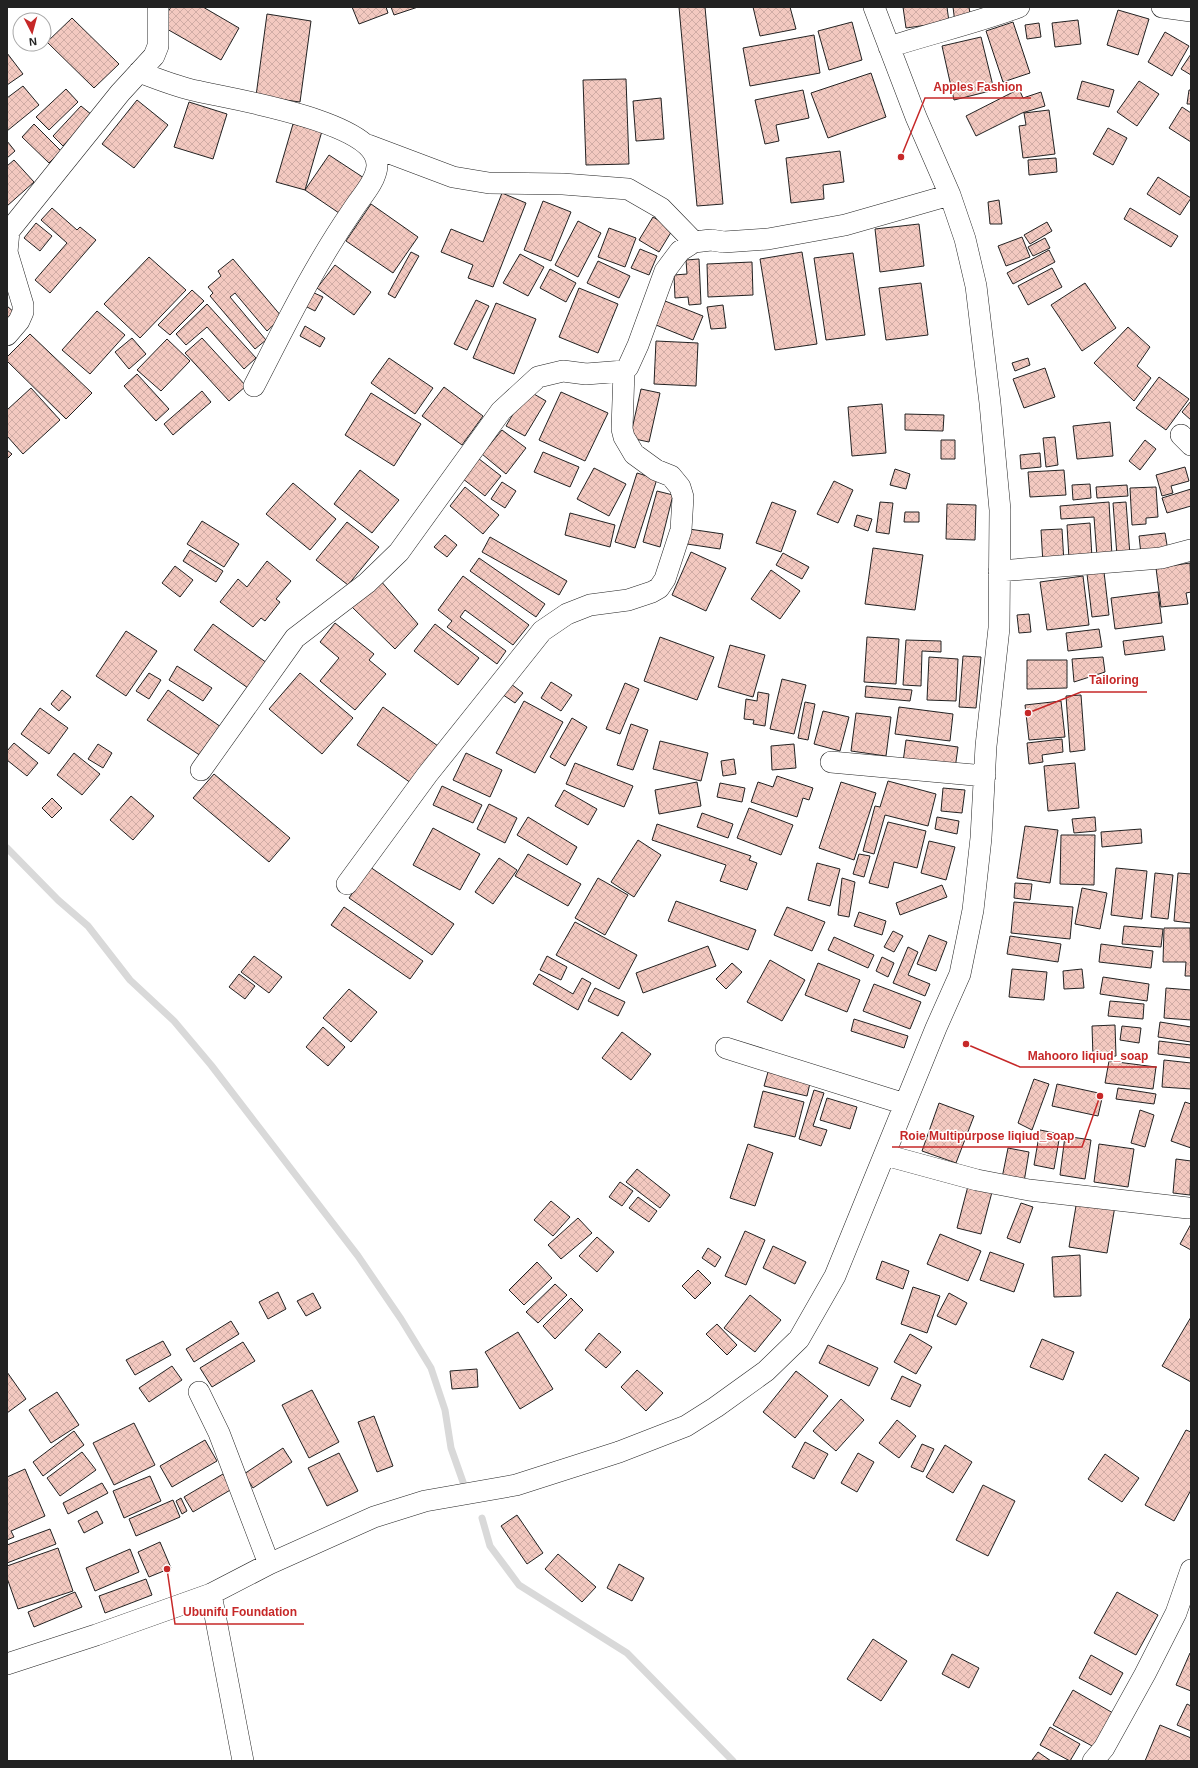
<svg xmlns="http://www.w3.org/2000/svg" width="1198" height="1768" viewBox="0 0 1198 1768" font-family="Arial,sans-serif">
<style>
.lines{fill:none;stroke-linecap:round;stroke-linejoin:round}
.stream{stroke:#d9d9d9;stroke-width:7}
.building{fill:url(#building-cross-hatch);stroke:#222}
.street-casing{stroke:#222;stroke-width:22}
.street{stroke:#fff;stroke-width:21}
.leader{fill:none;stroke:#c62828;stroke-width:1.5}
.callout-dot{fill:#c62828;stroke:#fff;stroke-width:1.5}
.callout-label{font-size:12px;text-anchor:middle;font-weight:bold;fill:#c62828;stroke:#fff;stroke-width:3;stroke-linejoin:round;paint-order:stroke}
</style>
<defs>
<pattern id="building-cross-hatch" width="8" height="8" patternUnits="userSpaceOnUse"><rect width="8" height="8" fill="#f3c9c0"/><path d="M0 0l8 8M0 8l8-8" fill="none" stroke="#d0aca5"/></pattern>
</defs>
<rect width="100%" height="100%" fill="#fff"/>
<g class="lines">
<path class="stream" d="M7,848l51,52 30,26 42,54 44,41 37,44 147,191 43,63 30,49 14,42 6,38 12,34
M482,1518l8,28 29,39 108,68 106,108"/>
</g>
<path class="building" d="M171,7h32l36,21 -18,32 -61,-35z
M352,7h34l2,6 -29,11z
M391,7h27l-24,8z
M679,7h26l18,197 -26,2z
M753,7h37l6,22 -36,7z
M903,7h44l2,15 -43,6z
M953,7h16l2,13 -16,3z
M1118,10l31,9 -11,36 -31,-10z
M267,14l44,7 -11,81 -44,-6z
M72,18l47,46 -25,24 -47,-46z
M1078,20l3,24 -26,3 -3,-24z
M852,22l10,38 -33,10 -11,-39z
M1013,22l17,51 -27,9 -17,-51z
M1039,23l2,14 -14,2 -2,-14z
M1165,32l24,14 -17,30 -24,-14z
M814,35l6,38 -70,13 -7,-38z
M981,37l13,53 -40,10 -12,-54z
M7,53l16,21 -16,11z
M1191,54v21l-10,-6z
M871,73l15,44 -58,21 -17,-45z
M626,79l3,85 -43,1 -3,-85z
M1082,81l32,9 -5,17 -32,-8z
M1139,81l20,13 -22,32 -20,-14z
M23,86l16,19 -32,26v-33z
M66,89l12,13 -29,28 -13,-13z
M1019,89l4,9 18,-6 4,14 -23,7 -46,23 -10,-20z
M803,90l6,28 -33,7 3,16 -14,3 -10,-44z
M1189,90h2v14h-4z
M661,98l3,41 -28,2 -3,-40z
M137,100l31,25 -34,43 -32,-24z
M189,102l38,12 -14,45 -39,-12z
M81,106l11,9 -29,31 -10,-10z
M1182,107l9,6v29l-22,-14z
M1049,110l6,44 -32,4 -4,-32 7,-1 -2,-12z
M34,124l27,27 -12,12 -27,-26z
M293,124l29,7 -17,59 -29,-8z
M1108,128l19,10 -14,27 -20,-11z
M7,141l8,10 -8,7z
M840,151l4,31 -21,3 1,14 -33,4 -5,-45z
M329,155l35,23 -25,35 -34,-23z
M1056,158l1,14 -28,3 -1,-15z
M14,160l20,22 -27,24v-40z
M1158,177l33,21 -11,17 -33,-21z
M502,193l24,10 -33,84 -25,-9 5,-13 -32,-13 10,-23 32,13z
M999,200l3,24h-12l-2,-22z
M543,201l28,11 -20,49 -27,-11z
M371,204l47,33 -25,36 -47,-32z
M52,208l25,22 3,-3 16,13 -46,53 -15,-13 32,-37 -26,-23z
M1130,208l48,28 -7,11 -47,-28z
M653,217l20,12 -14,23 -20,-12z
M578,221l23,12 -23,44 -23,-12z
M1047,222l5,9 -22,13 -6,-9z
M36,223l16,13 -12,15 -16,-13z
M919,224l5,42 -44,6 -5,-43z
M609,228l27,10 -11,29 -27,-10z
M1022,237l8,20 -24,9 -8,-20z
M1045,238l5,10 -17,8 -5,-9z
M640,249l17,7 -8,19 -18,-7z
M1049,250l6,12 -42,22 -6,-11z
M411,252l8,4 -24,42 -7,-4z
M802,252l15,92 -42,6 -15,-91z
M853,253l12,82 -39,5 -12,-82z
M520,254l24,13 -16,29 -25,-13z
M149,257l37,33 -46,48 -36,-34z
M233,259l49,58 -15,14 -32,-38 -5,4 36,43 -11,9 -45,-53 3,-3 -5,-6 13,-11 -3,-5z
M699,259l2,45 -12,1 -1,-8 -13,1 -1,-23 13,-1 -1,-14z
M598,261l32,15 -11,22 -32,-15z
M752,262l1,33 -45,2 -1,-33z
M335,265l36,27 -17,23 -37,-27z
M1052,268l10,19 -34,18 -10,-19z
M550,269l26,14 -10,19 -26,-14z
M921,283l7,52 -42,5 -7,-52z
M1085,283l31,45 -34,23 -31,-46z
M579,288l39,16 -20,49 -39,-16z
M192,290l12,11 -34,34 -12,-10z
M312,292l11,5 -8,14 -10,-5z
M476,300l13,6 -22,44 -13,-6z
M665,301l38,15 -10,24 -37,-15z
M496,303l40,16 -22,55 -41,-16z
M207,304l49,54 -12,11 -37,-42 -21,18 -10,-11z
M723,305l3,23 -15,1 -4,-22z
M7,306l8,7 -8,9z
M97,311l28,24 -35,39 -28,-24z
M305,326l20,12 -5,9 -20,-11z
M1128,327l22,20 -13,19 14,12 -17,23 -40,-38z
M30,334l62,59 -26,26 -59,-58v-4z
M132,338l14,16 -17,15 -14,-17z
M202,338l44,48 -17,15 -44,-48z
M167,339l23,22 -29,30 -24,-21z
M656,341l42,2 -2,43 -42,-2z
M389,358l44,30 -18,26 -44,-31z
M1028,358l2,7 -15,6 -3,-8z
M1045,368l10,29 -31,11 -11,-29z
M137,374l32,35 -13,12 -32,-35z
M1159,377l30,22 -23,31 -30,-22z
M444,387l39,29 -21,29 -40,-29z
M31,388l29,32 -37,34 -16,-18v-26z
M641,389l19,4 -11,49 -19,-4z
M527,390l19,11 -21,35 -19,-10z
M202,391l9,11 -38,33 -9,-11z
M561,392l47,21 -23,48 -46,-21z
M371,393l50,31 -27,42 -49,-31z
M1191,401v19l-9,-8z
M882,404l4,49 -34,3 -4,-49z
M905,414l39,1 -1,16 -38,-1z
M1110,422l3,34 -36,3 -4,-33z
M502,430l24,18 -20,26 -24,-20z
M1055,437l3,28 -12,2 -3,-29z
M941,440h14v19h-14z
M1145,440l11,9 -16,21 -11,-9z
M7,450l5,4 -5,5z
M543,452l36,15 -9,20 -36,-15z
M1040,453l1,14 -20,2 -1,-14z
M474,455l27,21 -16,20 -27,-21z
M1185,467l4,14 -18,5 2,7 -11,3 -6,-21z
M594,468l32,16 -17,32 -32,-17z
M895,469l15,5 -4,15 -16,-4z
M360,470l39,30 -27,33 -38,-29z
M1064,470l2,25 -36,2 -2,-25z
M637,473l20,6 -22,69 -20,-6z
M834,481l19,9 -15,33 -21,-9z
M502,482l14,9 -11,17 -14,-9z
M293,483l43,36 -26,31 -44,-36z
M1090,484l1,14 -18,2 -1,-15z
M1127,485l1,11 -31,2 -1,-11z
M465,487l34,28 -16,19 -33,-28z
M1156,487l2,30 -12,1v6l-14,1 -2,-37z
M1191,489v17l-24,7 -5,-15z
M657,491l16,4 -13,52 -17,-5z
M772,502l24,9 -15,41 -25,-9z
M880,502l13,1 -4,31 -13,-2z
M1109,502l3,54 -15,1 -3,-40 -33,2 -1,-13z
M1126,502l4,53 -13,1 -4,-53z
M947,504l29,1 -1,35 -29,-1z
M905,512h14v10h-15z
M570,513l45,12 -5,22 -45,-12z
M857,515l15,4 -4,12 -14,-5z
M202,521l37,23 -15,23 -37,-23z
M347,522l32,25 -31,38 -32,-25z
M1090,523l2,35 -23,1 -2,-34z
M689,529l34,5 -3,15 -33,-5z
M1062,529l2,34 -21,1 -2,-34z
M1165,533l3,18 -27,3 -2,-18z
M445,535l12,10 -10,12 -13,-10z
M490,537l77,44 -8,14 -77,-43z
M873,548l50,7 -8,55 -50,-6z
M190,550l33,21 -7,11 -33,-21z
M691,552l35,16 -20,43 -34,-16z
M783,553l26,14 -7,12 -26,-14z
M479,558l66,46 -9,13 -66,-46z
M267,561l24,20 -15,18 4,3 -15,19 -4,-3 -8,9 -33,-25 18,-23 9,8z
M1190,563l1,29 -5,1 2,11 -27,3 -5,-39z
M175,566l18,14 -13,17 -18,-14z
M771,570l29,21 -20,28 -29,-20z
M1104,572l5,43 -17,2 -5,-43z
M463,576l66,49 -16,20 -48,-35 -5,7 46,34 -9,13 -50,-37 5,-6 -14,-11z
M1083,576l6,49 -42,5 -7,-48z
M380,580l38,44 -23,25 -43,-42z
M1158,592l4,31 -47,6 -4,-31z
M1029,614l2,18 -12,1 -2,-18z
M335,623l39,31 -5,6 17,14 -31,36 -35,-29 19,-23 -19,-16z
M213,624l54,39 -19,25 -54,-38z
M435,624l44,34 -21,27 -44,-34z
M1099,629l3,18 -34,4 -2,-18z
M126,631l31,20 -31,45 -30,-20z
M1163,636l2,14 -40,5 -2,-14z
M660,637l54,20 -17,43 -53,-19z
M867,637l32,2 -3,45 -32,-2z
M906,640l35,1v11l-19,-1 -1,35 -18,-1z
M730,645l35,10 -12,42 -35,-10z
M963,656l18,1 -5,51 -17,-1z
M929,657l29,2 -2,42 -29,-1z
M1103,657l2,15 -31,10 -2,-23z
M1027,660h40v28l-40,1z
M177,666l35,22 -9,13 -34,-21z
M149,673l12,7 -12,19 -13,-8z
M300,673l53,45 -31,36 -53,-45z
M782,679l24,6 -12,49 -24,-5z
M507,681l16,12 -8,10 -16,-11z
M551,682l21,13 -11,16 -20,-13z
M625,683l14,6 -19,45 -14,-5z
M866,686l46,4 -2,11 -45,-4z
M62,690l9,7 -12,14 -8,-7z
M168,690l53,37 -20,29 -54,-36z
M758,692l11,2 -4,32 -12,-2 1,-4 -10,-1 2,-20 11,2z
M1081,695l4,55 -15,2 -4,-56z
M524,701l39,21 -28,51 -39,-20z
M1061,701l4,36 -36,3 -4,-35z
M805,702l10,2 -7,36 -10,-2z
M383,707l55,39 -27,37 -54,-38z
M899,707l54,7 -3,27 -55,-7z
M40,708l28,20 -19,26 -28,-20z
M823,711l26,6 -9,34 -26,-7z
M856,713l35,4 -5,39 -35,-5z
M572,718l15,9 -22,39 -15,-9z
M631,724l17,6 -15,40 -16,-5z
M1062,739l1,13 -21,3 1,7 -14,2 -2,-21z
M906,740l52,7 -3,22 -52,-7z
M660,741l48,12 -7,28 -48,-12z
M14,743l24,20 -11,13 -20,-16v-9z
M98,744l14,9 -9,15 -15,-9z
M794,744l2,24 -24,2 -1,-24z
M74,753l26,21 -18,21 -25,-20z
M466,753l36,17 -12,27 -37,-17z
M734,759l2,15 -13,2 -2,-15z
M575,763l58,23 -9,21 -58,-23z
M1075,763l4,45 -31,3 -4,-45z
M214,774l76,64 -21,24 -76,-64z
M777,776l36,12 -4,12 -6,-2 -6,19 -46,-15 7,-20 15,5z
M888,781l48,13 -8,32 -43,-11 -11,39 -11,-3 12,-45 5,1z
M697,782l4,24 -42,8 -4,-24z
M841,782l35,11 -22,67 -35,-12z
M720,783l25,5 -3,14 -25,-5z
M442,786l40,19 -9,18 -40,-18z
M943,788l22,2 -3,23 -21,-2z
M564,790l33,19 -9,16 -33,-19z
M131,796l23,20 -21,24 -23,-20z
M52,798l10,10 -10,10 -10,-10z
M489,804l28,14 -12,25 -28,-14z
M749,808l44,17 -12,30 -44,-17z
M702,813l31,11 -5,14 -31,-11z
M528,817l49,30 -10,18 -50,-30z
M937,817l22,4 -2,13 -22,-5z
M1095,817l1,14 -22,2 -2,-14z
M888,822l38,9 -9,37 -23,-6 -6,26 -19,-5z
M657,824l94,32 -2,4 8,3 -10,27 -27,-9 6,-16 -74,-25z
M1025,826l33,4 -8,53 -33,-5z
M433,828l47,26 -20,36 -47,-25z
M1141,829l1,14 -40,4 -1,-15z
M1061,835h34l-1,50 -34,-1z
M638,840l23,15 -27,42 -23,-15z
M929,841l26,6 -9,33 -25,-7z
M528,854l53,30 -13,22 -53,-30z
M859,854l11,2 -6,21 -11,-3z
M499,858l18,12 -24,34 -18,-12z
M817,863l23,6 -10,37 -22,-6z
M370,867l84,57 -22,31 -83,-57z
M1116,868l31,3 -5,48 -31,-4z
M1155,873l18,2 -5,44 -17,-2z
M1178,873l13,1v49l-17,-2z
M598,878l30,17 -23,40 -30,-17z
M842,878l13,4 -6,35 -11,-2z
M1015,883l17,1 -2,16 -16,-2z
M942,885l5,12 -47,18 -4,-12z
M1082,888l25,5 -7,36 -25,-5z
M676,901l80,29 -8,20 -80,-29z
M1014,902l59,5 -3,32 -59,-6z
M344,907l79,54 -13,18 -79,-54z
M787,907l38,15 -13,29 -38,-16z
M859,912l27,9 -4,14 -28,-9z
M575,922l62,33 -18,34 -63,-34z
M1124,926l39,3 -2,18 -39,-3z
M1164,928h26l1,48h-6l1,-14h-23z
M893,931l10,5 -9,16 -10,-5z
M929,935l18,7 -11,29 -19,-7z
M1010,936l51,8 -3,18 -51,-8z
M834,937l40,18 -6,13 -40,-18z
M1101,944l52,7 -2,17 -52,-6z
M708,946l8,20 -73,27 -7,-20z
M908,947l10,5 -10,23 22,9 -5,12 -32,-13z
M254,956l28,21 -13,16 -28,-21z
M547,956l20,11 -6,13 -21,-10z
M882,957l12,6 -6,14 -12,-6z
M770,960l35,20 -23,41 -35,-19z
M732,963l10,9 -16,17 -10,-10z
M818,963l42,17 -13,32 -42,-17z
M1012,969l35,3 -3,28 -35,-3z
M1082,969l2,19 -20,1 -1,-18z
M239,974l16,12 -10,13 -16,-12z
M539,974l34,20 9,-16 9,5 -13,27 -45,-26z
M1103,977l46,7 -2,17 -47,-7z
M874,984l47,18 -11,27 -47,-18z
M595,988l30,14 -7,14 -30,-15z
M1166,988l25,2v30l-27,-2z
M349,989l28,23 -26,30 -28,-24z
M1110,1001l34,3 -1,15 -35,-3z
M854,1019l54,17 -4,12 -53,-17z
M1160,1022l31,5v15l-33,-5z
M1115,1025l1,31 -23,1 -1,-31z
M1122,1026l19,2 -2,15 -19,-3z
M323,1027l22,20 -17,19 -22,-19z
M622,1032l29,22 -20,26 -29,-22z
M1159,1041l32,4v13l-33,-4z
M1164,1060l27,3v26l-29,-2z
M1109,1061l47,6 -3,22 -48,-6z
M768,1072l42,11 -3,13 -43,-10z
M1034,1079l15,5 -17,46 -14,-7z
M1057,1084l46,10 -5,22 -46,-10z
M1118,1088l38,6 -2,10 -38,-5z
M814,1090l10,3 -11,33 14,4 -6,16 -22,-7z
M763,1091l41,11 -9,35 -41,-10z
M827,1098l30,9 -7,22 -30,-9z
M1185,1102l6,2v44l-20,-7z
M939,1103l35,13 -18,47 -34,-12z
M1140,1110l14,5 -9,32 -14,-4z
M1040,1130l20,4 -6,35 -20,-4z
M1065,1136l26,4 -6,39 -25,-4z
M748,1144l25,9 -18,53 -25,-8z
M1099,1144l35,5 -6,38 -34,-5z
M1008,1148l21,4 -5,30 -22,-4z
M1176,1159l15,2 -1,34 -17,-2z
M637,1169l33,26 -10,13 -34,-26z
M620,1182l13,9 -11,15 -13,-9z
M968,1186l24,6 -11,42 -24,-6z
M638,1197l19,14 -8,11 -20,-14z
M1077,1200l38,6 -8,47 -38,-6z
M551,1201l19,16 -17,19 -19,-16z
M1021,1203l12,4 -13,36 -13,-5z
M578,1218l14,15 -31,26 -13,-14z
M1191,1224v26l-11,-6z
M745,1231l20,9 -19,45 -21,-9z
M940,1234l41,17 -13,30 -41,-17z
M597,1237l17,15 -17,20 -18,-16z
M773,1246l33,16 -11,22 -32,-16z
M708,1248l13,9 -6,10 -13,-9z
M990,1252l34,12 -10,28 -34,-12z
M1080,1255l1,41 -27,1 -2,-40z
M882,1261l27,10 -6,18 -27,-10z
M537,1262l15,16 -28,27 -15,-15z
M698,1270l13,13 -16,16 -13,-13z
M555,1284l12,11 -29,28 -12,-11z
M913,1287l27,9 -13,37 -26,-9z
M278,1292l8,17 -18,10 -9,-17z
M313,1293l8,15 -15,8 -9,-15z
M949,1293l18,10 -11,22 -19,-9z
M750,1295l31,25 -26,32 -31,-24z
M571,1298l12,12 -28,29 -12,-13z
M1191,1317v65l-29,-16z
M231,1321l8,13 -45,28 -8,-13z
M717,1324l20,21 -10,10 -21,-21z
M518,1332l35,57 -33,20 -35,-57z
M599,1333l22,19 -15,16 -21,-18z
M910,1334l22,13 -16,27 -22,-12z
M1042,1339l32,13 -11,28 -33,-13z
M163,1341l8,14 -36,20 -9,-15z
M243,1342l12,19 -43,26 -12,-19z
M828,1345l50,23 -9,18 -50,-23z
M172,1366l10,14 -33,22 -10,-14z
M477,1369l1,18 -26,2 -2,-18z
M637,1370l26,23 -17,18 -25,-24z
M796,1371l32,25 -33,42 -32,-26z
M7,1372l19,27 -19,14z
M902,1376l19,9 -11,22 -19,-8z
M312,1390l27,52 -30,16 -27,-53z
M57,1392l22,33 -28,18 -22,-33z
M841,1399l23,21 -28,31 -23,-20z
M374,1416l19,50 -16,6 -19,-50z
M897,1420l19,16 -17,22 -20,-15z
M134,1423l21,42 -41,20 -21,-42z
M1186,1430l5,2v58l-17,31 -29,-16z
M74,1431l10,14 -41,31 -10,-14z
M205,1440l12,21 -45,26 -12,-21z
M805,1442l23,12 -14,25 -22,-12z
M922,1444l12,5 -11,23 -12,-5z
M945,1445l27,17 -19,31 -27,-16z
M283,1448l9,14 -39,26 -9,-14z
M82,1452l14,18 -36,26 -13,-18z
M339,1453l19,38 -31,15 -19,-38z
M858,1453l16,9 -17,30 -16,-9z
M1105,1454l34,24 -17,24 -34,-23z
M25,1469l20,47 -34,15 3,6 -7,3v-63z
M223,1474l9,15 -39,23 -9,-15z
M150,1476l11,25 -37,17 -11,-27z
M102,1483l6,10 -40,21 -5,-11z
M983,1485l32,16 -27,55 -32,-16z
M181,1498l6,13 -5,3 -6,-13z
M173,1500l7,17 -44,19 -7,-17z
M97,1511l6,12 -19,10 -6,-12z
M517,1515l26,38 -16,11 -26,-38z
M50,1529l6,15 -49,19v-18z
M160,1542l11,26 -22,9 -11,-25z
M58,1548l15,43 -55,18 -11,-31v-12z
M130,1549l9,23 -44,19 -9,-23z
M558,1554l38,33 -14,15 -37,-33z
M619,1564l25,14 -12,23 -25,-13z
M146,1579l6,16 -47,18 -6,-17z
M75,1592l7,15 -48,20 -6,-15z
M1117,1592l41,23 -22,40 -42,-22z
M873,1639l34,22 -26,40 -34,-22z
M1190,1653h1v38l-15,-6z
M952,1654l27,14 -10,20 -27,-14z
M1091,1655l32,18 -12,22 -32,-17z
M1073,1690l40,23 -19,34 -41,-22z
M1187,1704l4,2v25l-14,-6z
M1160,1725l31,13v23h-46z
M1050,1727l30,17 -10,17 -30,-16z
M1038,1752l13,9 -19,-1z"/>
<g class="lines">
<g class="street-casing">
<path id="street" d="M1162,7l29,4
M889,47c43,-14 87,-24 130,-40
M139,72c19,7 38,15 58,19 33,8 182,30 180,75 -1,16 -17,32 -25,45 -38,55 -67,115 -98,175
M368,145l85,32 36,6 74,1 65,5 33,19 33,34
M7,335l12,-14 4,-9v-7l-16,-53 2,-21 111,-138 34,-37 4,-10v-39
M1181,435l10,10
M999,571l162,-13 30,-8
M831,762l154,14
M201,770l94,-132 72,-55 32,-31 102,-141 37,-34 25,-6 23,3 38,-3 4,-4 10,-22 27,-74 15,-20 14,-9 17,-2 13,2 44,-3 77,-14 105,-30
M347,884l80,-109 115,-144 25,-17 23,-9 38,-5 24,-8 7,-4 6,-9 16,-49 2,-33 -3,-10 -9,-11 -15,-6 -22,-16 -10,-17 -2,-8 2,-58
M726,1048l179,56
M885,1155l92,25 52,10 159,18
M199,1392l20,41 50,131
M211,1594l32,167
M7,1664l89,-29 115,-41 58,-30 105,-47 51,-16 91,-16 103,-33 67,-26 30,-19 50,-36 33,-32 36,-63 101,-248 24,-54 13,-64 8,-72 5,-92 13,-118 1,-118 -10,-107 -14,-117 -11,-47 -15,-44 -34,-78 -42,-110
M1093,1761l11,-13 41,-74 31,-61 15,-43"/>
</g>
<use href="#street" class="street"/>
</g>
<path class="leader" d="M901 157L925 98H1031M1028 713L1081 692H1147M966 1044L1020 1067H1157M1100 1096L1082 1147H892M167 1569L175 1624H304"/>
<g class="callout-dot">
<circle cx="901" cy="157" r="4"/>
<circle cx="1028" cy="713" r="4"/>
<circle cx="966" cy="1044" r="4"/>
<circle cx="1100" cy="1096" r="4"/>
<circle cx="167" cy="1569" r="4"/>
</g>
<g class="callout-label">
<text x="978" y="91">Apples Fashion</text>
<text x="1114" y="684">Tailoring</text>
<text x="1088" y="1060">Mahooro liqiud_soap</text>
<text x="987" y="1140">Roie Multipurpose liqiud_soap</text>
<text x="240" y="1616">Ubunifu Foundation</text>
</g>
<rect width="1198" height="1768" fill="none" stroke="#222222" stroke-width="16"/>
<g transform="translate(32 32) rotate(174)"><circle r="19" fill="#ffffff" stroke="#a7a7a7"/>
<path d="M0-3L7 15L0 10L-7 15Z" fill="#c62828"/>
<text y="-6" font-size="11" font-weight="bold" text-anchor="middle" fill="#222222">N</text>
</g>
</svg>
